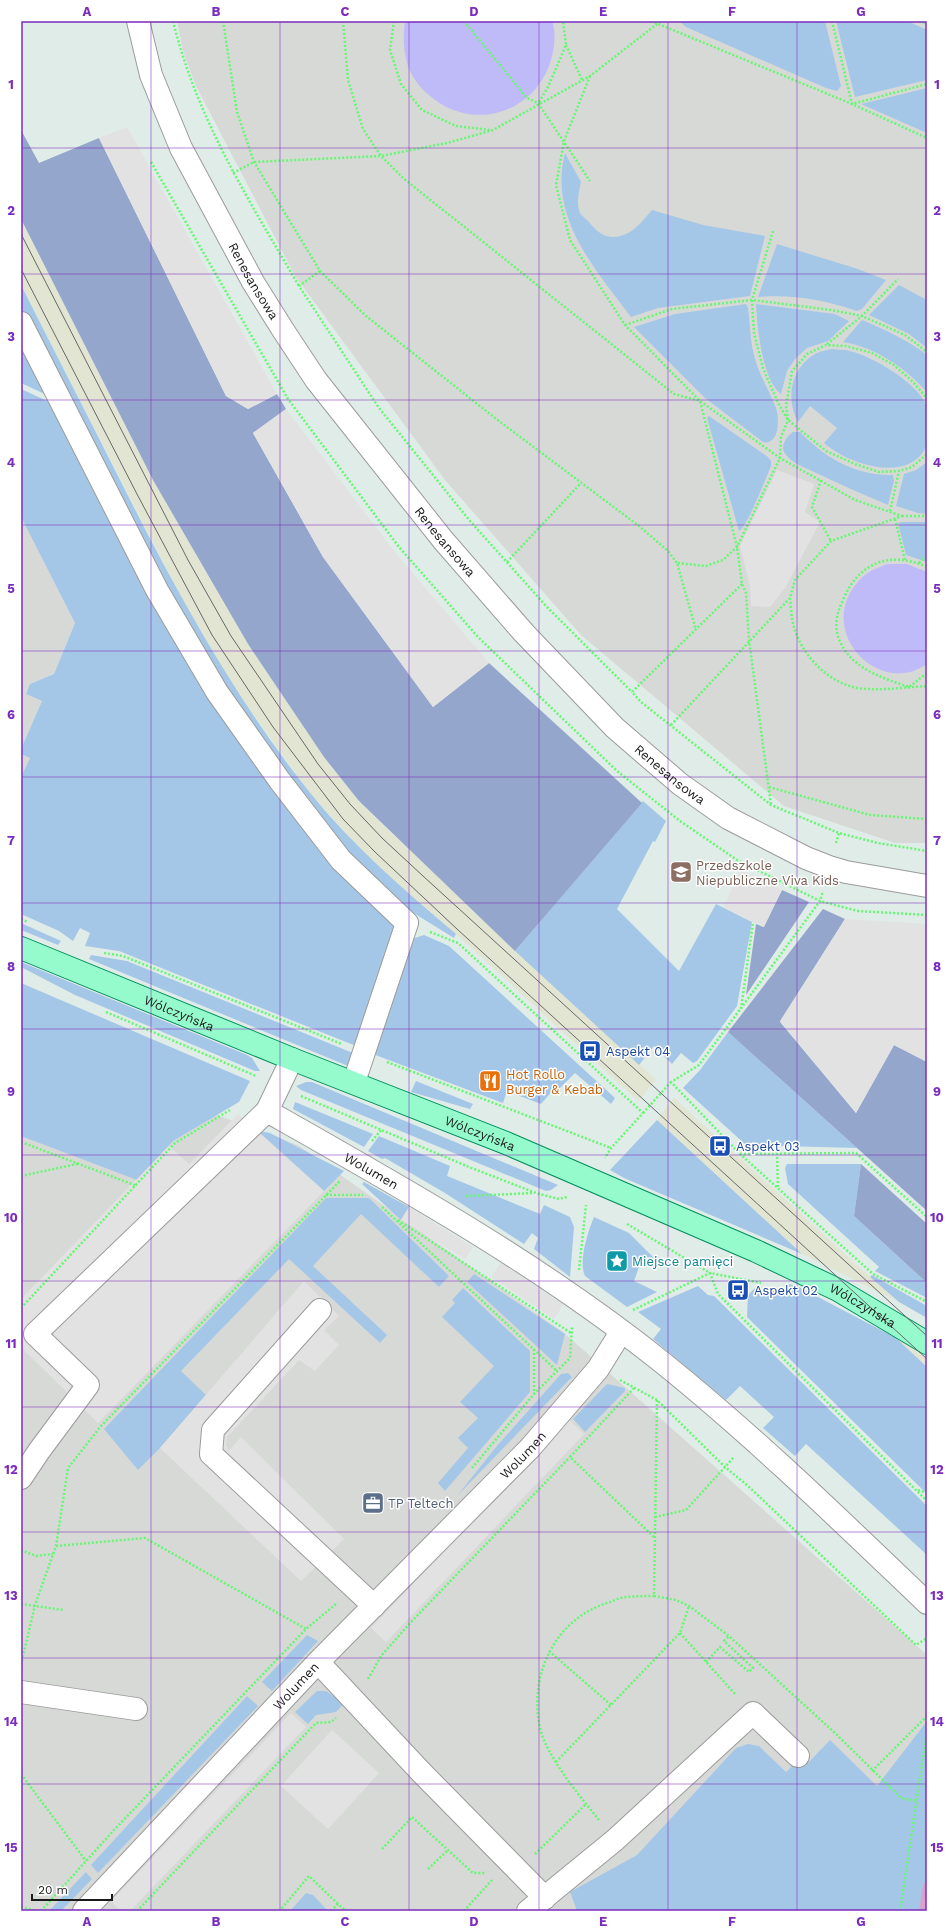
<svg xmlns="http://www.w3.org/2000/svg" width="948" height="1932" viewBox="0 0 948 1932" font-family="'Work Sans',sans-serif">
<style>
.residential{fill:#d7d9d7}
.industrial{fill:#e2e5d1}
.grass{fill:#a5c7e7}
.forest{fill:#94a6cc}
.park{fill:#bebbf8}
.parking{fill:#e2e2e2}
.lines{fill:none;stroke-linecap:round;stroke-linejoin:round}
.stream{stroke:#daa0cf;stroke-width:8}
.minor-casing{stroke:#9b9b9b;stroke-width:24}
.major-casing{stroke:#018f5c;stroke-width:24}
.path{stroke:#65f870;stroke-width:2.5;stroke-dasharray:2 2;stroke-linecap:butt}
.minor{stroke:#fff;stroke-width:22}
.major{stroke:#96fbcc;stroke-width:22}
.tram{stroke:#686868;stroke-width:1}
.grid{fill:none;stroke:#7b2cbf;stroke-width:1;stroke-opacity:0.55}
.labels{text-anchor:middle;stroke-width:3;stroke-linejoin:round;paint-order:stroke}
.street-label{font-size:13px;fill:#1a1a1a;stroke:#fff}
.education-label{font-size:13px;fill:#785e54;stroke:#fff;text-anchor:start}
.transit-label{font-size:13px;fill:#164399;stroke:#fff;text-anchor:start}
.food-label{font-size:13px;fill:#c56008;stroke:#fff;text-anchor:start}
.culture-label{font-size:13px;fill:#0d838f;stroke:#fff;text-anchor:start}
.service-label{font-size:13px;fill:#4e5e75;stroke:#fff;text-anchor:start}
.neatline{fill:none;stroke:#7b2cbf;stroke-width:1.5}
.grid-label{font-size:13px;text-anchor:middle;font-weight:bold;fill:#7b2cbf}
</style>
<rect width="100%" height="100%" fill="#e0ece8"/>
<path class="residential" d="M177,21h750v822h-32l-111,-37 -203,-171 -136,-155 -150,-204 -100,-192 -12,-33z
M21,517l54,106 -21,51 -24,10 -4,10 16,7 -21,48z
M21,754l9,4 -9,19z
M21,1042l277,103 265,187 364,323v256h-906z"/>
<path class="industrial" d="M21,219l132,261 95,164 76,113 35,44 25,25 272,254 -18,21 -182,-167 -63,-53 -31,-30 -52,-58 -35,-48 -48,-69 -43,-73 -163,-318z
M674,1098l196,179 29,25 -97,-48 -145,-134z
M896,1338l31,21v8z"/>
<path class="grass" d="M679,21h146l16,65 -4,5 -11,-3 -140,-61z
M836,21h71l20,9v50l-72,17z
M927,88v45l-66,-29z
M565,153l16,29c-2,9 -5,21 -1,31 2,3 6,6 9,9 10,13 21,19 37,12 11,-5 18,-15 26,-24l51,15 62,11 -15,60 -92,12 -27,9c-36,-48 -83,-100 -66,-164z
M777,244l81,25 28,11 -24,29 -5,2c-32,-11 -65,-17 -99,-14z
M21,285c32,64 65,127 97,191 56,111 115,221 193,318 43,53 94,97 145,140l-2,4 -42,-26 -52,-47 -32,-33 -113,-156 -47,-82 -147,-285z
M899,285l28,15v48l-18,-14 -40,-19z
M746,304l2,4c2,14 2,29 5,43 4,21 16,38 23,57 4,11 3,38 -13,34l-58,-44 -71,-71 41,-13z
M756,304l79,10 14,7 -21,20 -21,7 -12,11 -8,12 -6,23c-19,-14 -24,-68 -25,-90z
M862,320c24,10 45,20 65,35v37c-23,-25 -50,-44 -84,-50z
M21,341l28,55 -28,-13z
M832,349c6,1 12,0 18,2 22,5 70,33 77,56 1,5 0,12 0,18 0,8 1,17 -2,24 -20,35 -78,14 -101,-6l13,-15 -27,-22 -12,16c-13,-23 -7,-56 19,-69 4,-2 10,-3 15,-4z
M21,389l33,15 96,191 235,315 13,20 -42,116 -237,-95 -34,-5 5,-13 -10,-5 -7,13 -14,-10 -38,-17v-137l9,-19 -9,-4v-5l21,-48 -16,-7 4,-10 24,-10 21,-51 -54,-106z
M709,416l59,41 3,4v5c-5,12 -24,61 -32,65l-32,-113z
M793,432h7c25,26 56,44 93,43l1,6 -6,24c-26,-11 -51,-22 -76,-34 -8,-4 -20,-8 -26,-16 -7,-8 0,-18 7,-23z
M927,462v52l-9,-1 -22,-7 8,-32 12,-4z
M902,522h25v40l-21,-7 -8,-32z
M643,801l23,20 -11,21 -2,-1 -36,68 62,62 37,-67 36,18 -15,84 -40,55 -4,2 -12,-10 -9,11 -18,-18 -15,19 -124,-114z
M21,923l40,18 -3,4 -37,-15z
M424,935l25,11 166,152 -4,6 -36,-31 -19,19 -3,-2 -12,14 -34,-13 -4,12 -133,-50 42,-114z
M91,955l36,6 226,92 -5,13 -259,-107z
M21,962l226,93 5,3 8,13h-5l-180,-76 -54,-28z
M21,983l229,98 -11,21 -66,39 -36,39 -116,-44z
M728,1032l129,116 -111,-3 -63,-57 17,-18z
M416,1081l57,23 -3,5 -59,-17z
M306,1082h6l246,103 -7,5 -5,1 -245,-101 -5,-4z
M295,1102l78,32 -9,13 -71,-38z
M657,1120l145,134 -178,-76 -14,-8z
M258,1131l12,2 74,38 -20,20z
M379,1136l71,30 -3,10 93,38 4,-9 26,12 4,10 -4,50 -36,-28 4,-11 -6,-5 -8,11 -79,-51 -60,-35 -3,1 -14,-8z
M787,1164h74l-7,52 73,67v15l-52,-27 4,-4 -91,-83 -3,-16z
M364,1182l45,25 -8,13 -39,-36z
M326,1198h43l80,78 -10,11 -78,-73 -48,52 74,69 -7,8 -91,-84 -108,112 25,24 -46,53 -22,22 -34,-41z
M594,1217l35,16 26,26 -12,-3 -9,25 23,11 -30,15 -42,-31c-7,-14 3,-45 9,-59z
M474,1274l91,60 -8,31 -90,-83z
M872,1275l55,31v12l-28,-16 -29,-25z
M789,1284l10,3 97,51 31,29v127l-180,-177 1,-22 8,-8 29,7z
M698,1286l10,9 6,1 213,210v49l-121,-111 -11,12 -32,-28 11,-11 -34,-31 -14,14 -73,-61 8,-10 -23,-17z
M463,1288l67,63v41l-85,99 -7,-8 30,-35 -10,-10 20,-20 -18,-16 34,-36 -52,-49 13,-14 -3,-3z
M568,1373l4,4 -115,119 39,-49 65,-73z
M607,1384l18,4v3l-40,41 -12,-13z
M307,1635l11,6 -46,50 -10,-9z
M317,1691h9l18,12 -8,9 -20,3 -8,9 -13,-12z
M247,1696l11,10 -160,167 -7,-8z
M927,1721v190h-350l-7,-19 67,-37 99,-107 12,-4 11,2 27,26 15,-15 7,6 22,-23 47,46z
M86,1872l6,7 -31,32h-12z
M306,1893l7,2 15,16h-38z"/>
<path class="forest" d="M21,130l18,33 60,-25 127,258 22,13 29,-15 9,15 -33,24 70,124 110,150 56,-44 153,140 -127,148 -156,-150 -35,-44 -76,-113 -95,-164 -132,-261z
M782,890l27,12 -63,93 10,-71 8,3z
M823,909l22,10 -65,103 76,91 38,-68 33,17v149l-199,-179z
M861,1164l66,60v59l-73,-67z"/>
<path class="park" d="M405,21h147c5,14 2,31 -3,45 -19,50 -80,65 -120,29 -9,-7 -17,-18 -21,-29 -5,-15 -5,-29 -3,-45z
M888,564h19l20,8v92c-45,32 -103,-24 -77,-71 5,-9 12,-17 21,-22 5,-3 11,-5 17,-7z"/>
<path class="parking" d="M127,127l150,267 -29,15 -22,-13 -127,-258z
M286,409l108,142 95,112 -56,44 -110,-150 -70,-124z
M777,470l37,14 -9,28 15,10 -35,66 -15,19 -19,-1 -1,-20 -10,-40z
M741,870l41,20 -19,37 -40,-20z
M845,919l82,5v138l-33,-17 -38,68 -76,-92z
M238,1114l86,77 -226,232 -77,-76v-48l148,-153 20,18z
M409,1207l64,40 -8,12 -64,-39z
M501,1263l62,42 -9,14 -63,-42z
M304,1281l35,35 -15,14 15,15 -24,26 -16,-11 -72,77 -1,9 3,5 12,-14 103,102 -43,42 -141,-133z
M569,1420l15,14 -198,208 -15,-14z
M291,1713l15,14 -176,184h-9l-10,-10z
M332,1730l47,43 -51,56 -47,-43z"/>
<g class="lines">
<path class="stream" d="M923,1911l4,-25"/>
<g class="minor-casing">
<g id="minor">
<path id="s1" d="M138,21l13,54 30,73 72,134 30,48 33,50 127,160 81,93 91,95 65,56 48,34 78,40 23,9 17,5 81,14"/>
<path d="M21,323l136,267 60,102 63,89 61,79 66,63 -53,159"/>
<path id="s2" d="M292,1059l-25,52c136,77 274,154 396,252 93,75 178,158 264,240"/>
<path d="M320,1310l-107,120 -2,24 163,152"/>
<path d="M21,1478l18,-27 49,-66 -53,-51 232,-223"/>
<path d="M318,1662l103,110 124,126"/>
<path d="M21,1692l115,17"/>
<path id="s3" d="M84,1911l234,-249 212,-214 68,-79 23,-37"/>
<path d="M528,1911l87,-71 138,-127 45,43"/>
</g>
</g>
<g class="major-casing">
<g id="major">
<path id="s4" d="M21,948l271,111 214,84 250,108 82,39 89,53"/>
</g>
</g>
<path class="path" d="M173,21c24,98 75,178 126,265
M223,21l14,91 17,50 66,109 46,45 129,102 144,108 29,25 9,12
M343,21l5,59 15,49 18,27 22,22 271,216 26,7 37,146 5,37 4,9 3,47 22,165
M394,21l-4,29 11,34 21,26 34,16 34,4
M464,21l63,77 11,5 52,78
M651,21l201,83 75,34
M832,21l20,83 75,-20
M919,21l8,3
M566,45l16,35
M590,76l-26,65 -8,44 14,55 55,85 75,76 80,57 -43,89 -14,13 -17,6 -29,-3 19,67
M539,102l9,-15 18,-42 -3,-24
M151,162l137,237 111,148 79,90 139,134 63,50 57,39 83,41 3,-10
M233,173l21,-11 127,-6 66,-13 46,-13 97,-54 71,-55
M773,231l-21,69 2,33 9,35 15,35 10,17 38,31 29,13 24,8 20,-1 13,-4 15,-13
M320,271l-21,15 80,122 91,113 77,86 85,85
M625,325l47,-16 80,-9 79,10 31,6 43,19 22,17
M827,344l35,-28 36,-37
M821,480l-9,27 19,34
M890,511l9,-40
M902,516h25
M895,519l10,41
M507,562l74,-79
M919,563l8,-7
M927,567c-37,-17 -69,-4 -84,33 -8,17 -10,32 1,49 14,22 42,30 65,38l18,-14
M742,584l-110,108 9,10 130,103 68,28 39,10 49,8
M790,598c1,8 1,17 3,25 7,33 40,66 75,66 20,1 40,-2 59,-3
M671,725l119,-127 5,-18 36,-39 71,-25 -47,-16 -75,-42 1,-21 7,-17 -2,-14 6,-35 15,-17 19,-9 20,1 26,7 22,12 18,16 15,17
M769,787l101,28 57,4
M836,843l3,-10
M927,915l-69,-4 -38,-10 -121,164 -28,17 69,72 133,120 54,28
M21,919l7,3
M430,932l28,11 185,170 -32,35 -6,10
M104,953l19,3 219,88
M741,1009l12,-87
M106,1012l150,64
M387,1062l224,86
M301,1096l168,71 67,26 23,6 8,-2
M643,1113l28,-31
M372,1141l10,-12
M21,1142l116,44
M777,1153l1,36
M740,1154l116,-1 71,64
M21,1176l56,-12
M326,1195h37
M466,1196l68,-3
M382,1207l175,164
M398,1220l173,113
M627,1224l83,49 8,21 209,207
M579,1270l7,-65
M21,1308l154,-165 55,-33
M633,1310l77,-37 51,10
M534,1349v45
M620,1380l37,20 68,67 22,18 169,160 11,-7
M634,1388l-64,69 84,80
M657,1400l-3,196 22,4 13,6 40,30 107,98 65,64 16,3
M472,1468l62,-74 36,-36 2,-32
M918,1490l9,3
M655,1517l31,-7 48,-53
M56,1546l89,-8 161,91
M21,1550l15,6 17,-2
M21,1604l43,6
M680,1633l56,62
M549,1651l62,54
M706,1662l14,-15 29,25 4,-4 -29,-27 5,-5
M21,1665l14,-60 21,-59 12,-78 33,-42 239,-245
M368,1679l13,-23 30,-34 159,-165
M556,1762l124,-129 9,-27
M872,1771l55,-55
M21,1774l65,87
M599,1820c-20,-25 -43,-52 -56,-82 -7,-19 -7,-41 -3,-60 9,-37 33,-65 70,-76 5,-2 11,-5 17,-5 9,-1 18,-1 27,-1
M382,1849l30,-32 61,56h12
M535,1854l51,-50
M428,1869l20,-19
M21,1907l16,4
M41,1911l73,-81 192,-201 30,-25
M137,1911l179,-188 15,-1 5,-4
M285,1911l-3,-3 27,-32 29,28
M331,1911l7,-7 8,7
M464,1911l28,-31
M900,1911l27,-180"/>
<use href="#minor" class="minor"/>
<use href="#major" class="major"/>
<path class="tram" d="M21,234l167,326 43,76 87,128 32,40 32,34 41,38 504,460
M21,269l117,227 74,139 61,92 70,92 32,33 82,77 470,430"/>
</g>
<path class="grid" d="M151,21v1890M280,21v1890M409,21v1890M539,21v1890M668,21v1890M797,21v1890M21,148h906M21,274h906M21,400h906M21,525h906M21,651h906M21,777h906M21,903h906M21,1029h906M21,1155h906M21,1281h906M21,1407h906M21,1532h906M21,1658h906M21,1784h906"/>
<defs>
<g id="school-square" transform="scale(1.15)"><rect x="-9" y="-9" width="18" height="18" rx="4" fill="#8d6e63" stroke="#fff"/><path d="M0-5L7-2L0 1L-7-2ZM-4 1L0 2.5L4 1V4Q0 6-4 4Z" fill="#fff"/></g>
<g id="bus-square" transform="scale(1.15)"><rect x="-9" y="-9" width="18" height="18" rx="4" fill="#1a4fb4" stroke="#fff"/><path d="M-5-6H5V4H4V6H2V4H-2V6H-4V4H-5ZM-3.5-4V0h7V-4ZM-3.5 1.2v1.5H-2V1.2ZM2 1.2v1.5H3.5V1.2Z" fill="#fff"/></g>
<g id="restaurant-square" transform="scale(1.15)"><rect x="-9" y="-9" width="18" height="18" rx="4" fill="#e8710a" stroke="#fff"/><path d="M-5-6h1v4h1v-4h1v4h1v-4h1v5L-1.5 .5V6h-2V.5L-5-1ZM5-6V6H3V1.5H1.5Q1.5-4 5-6Z" fill="#fff"/></g>
<g id="sight-square" transform="scale(1.15)"><rect x="-9" y="-9" width="18" height="18" rx="4" fill="#0f9aa8" stroke="#fff"/><path d="M0-6L1.8-2.2L6-1.7L2.9 1.2L3.7 5.4L0 3.3L-3.7 5.4L-2.9 1.2L-6-1.7L-1.8-2.2Z" fill="#fff"/></g>
<g id="office-square" transform="scale(1.15)"><rect x="-9" y="-9" width="18" height="18" rx="4" fill="#5c6f8a" stroke="#fff"/><path d="M-6-3h4V-5.5h4V-3h4V5H-6ZM-1-4.5V-3h2v-1.5ZM-6 0V1H6V0Z" fill="#fff"/></g>
</defs>
<g fill-rule="evenodd">
<use href="#school-square" x="681" y="872"/>
<use href="#bus-square" x="590" y="1051"/>
<use href="#restaurant-square" x="490" y="1081"/>
<use href="#bus-square" x="720" y="1146"/>
<use href="#sight-square" x="617" y="1261"/>
<use href="#bus-square" x="738" y="1290"/>
<use href="#office-square" x="373" y="1503"/>
</g>
<g class="labels">
<g class="street-label">
<text dy="5" stroke="none"><textPath href="#s1" startOffset="286">Renesansowa</textPath></text>
<text dy="5" stroke="none"><textPath href="#s1" startOffset="610">Renesansowa</textPath></text>
<text dy="5" stroke="none"><textPath href="#s1" startOffset="934">Renesansowa</textPath></text>
<text dy="5" stroke="none"><textPath href="#s4" startOffset="171">Wólczyńska</textPath></text>
<text dy="5" stroke="none"><textPath href="#s4" startOffset="495">Wólczyńska</textPath></text>
<text dy="5" stroke="none"><textPath href="#s2" startOffset="178">Wolumen</textPath></text>
<text dy="5" stroke="none"><textPath href="#s4" startOffset="915">Wólczyńska</textPath></text>
<text dy="5" stroke="none"><textPath href="#s3" startOffset="633">Wolumen</textPath></text>
<text dy="5" stroke="none"><textPath href="#s3" startOffset="309">Wolumen</textPath></text>
</g>
<g class="education-label">
<text x="696" y="870">Przedszkole<tspan x="696" dy="15">Niepubliczne Viva Kids</tspan></text>
</g>
<g class="transit-label">
<text x="606" y="1056">Aspekt 04</text>
<text x="736" y="1151">Aspekt 03</text>
<text x="754" y="1295">Aspekt 02</text>
</g>
<g class="food-label">
<text x="506" y="1079">Hot Rollo<tspan x="506" dy="15">Burger &amp; Kebab</tspan></text>
</g>
<g class="culture-label">
<text x="632" y="1266">Miejsce pamięci</text>
</g>
<g class="service-label">
<text x="388" y="1508">TP Teltech</text>
</g>
</g>
<rect width="948" height="1932" fill="none" stroke="#ffffff" stroke-width="44"/>
<path d="M32 1894v6h80v-6" fill="none" stroke="#1a1a1a" stroke-width="2"/>
<text x="38" y="1894" font-size="12" fill="#1a1a1a" stroke="#ffffff" stroke-width="3" paint-order="stroke">20 m</text>
<rect x="22" y="22" width="904" height="1888" class="neatline"/>
<g class="grid-label">
<text x="87" y="16">A</text>
<text x="216" y="16">B</text>
<text x="345" y="16">C</text>
<text x="474" y="16">D</text>
<text x="603" y="16">E</text>
<text x="732" y="16">F</text>
<text x="861" y="16">G</text>
<text x="11" y="89">1</text>
<text x="937" y="89">1</text>
<text x="11" y="215">2</text>
<text x="937" y="215">2</text>
<text x="11" y="341">3</text>
<text x="937" y="341">3</text>
<text x="11" y="467">4</text>
<text x="937" y="467">4</text>
<text x="11" y="593">5</text>
<text x="937" y="593">5</text>
<text x="11" y="719">6</text>
<text x="937" y="719">6</text>
<text x="11" y="845">7</text>
<text x="937" y="845">7</text>
<text x="11" y="971">8</text>
<text x="937" y="971">8</text>
<text x="11" y="1096">9</text>
<text x="937" y="1096">9</text>
<text x="11" y="1222">10</text>
<text x="937" y="1222">10</text>
<text x="11" y="1348">11</text>
<text x="937" y="1348">11</text>
<text x="11" y="1474">12</text>
<text x="937" y="1474">12</text>
<text x="11" y="1600">13</text>
<text x="937" y="1600">13</text>
<text x="11" y="1726">14</text>
<text x="937" y="1726">14</text>
<text x="11" y="1852">15</text>
<text x="937" y="1852">15</text>
<text x="87" y="1926">A</text>
<text x="216" y="1926">B</text>
<text x="345" y="1926">C</text>
<text x="474" y="1926">D</text>
<text x="603" y="1926">E</text>
<text x="732" y="1926">F</text>
<text x="861" y="1926">G</text>
</g>
</svg>
